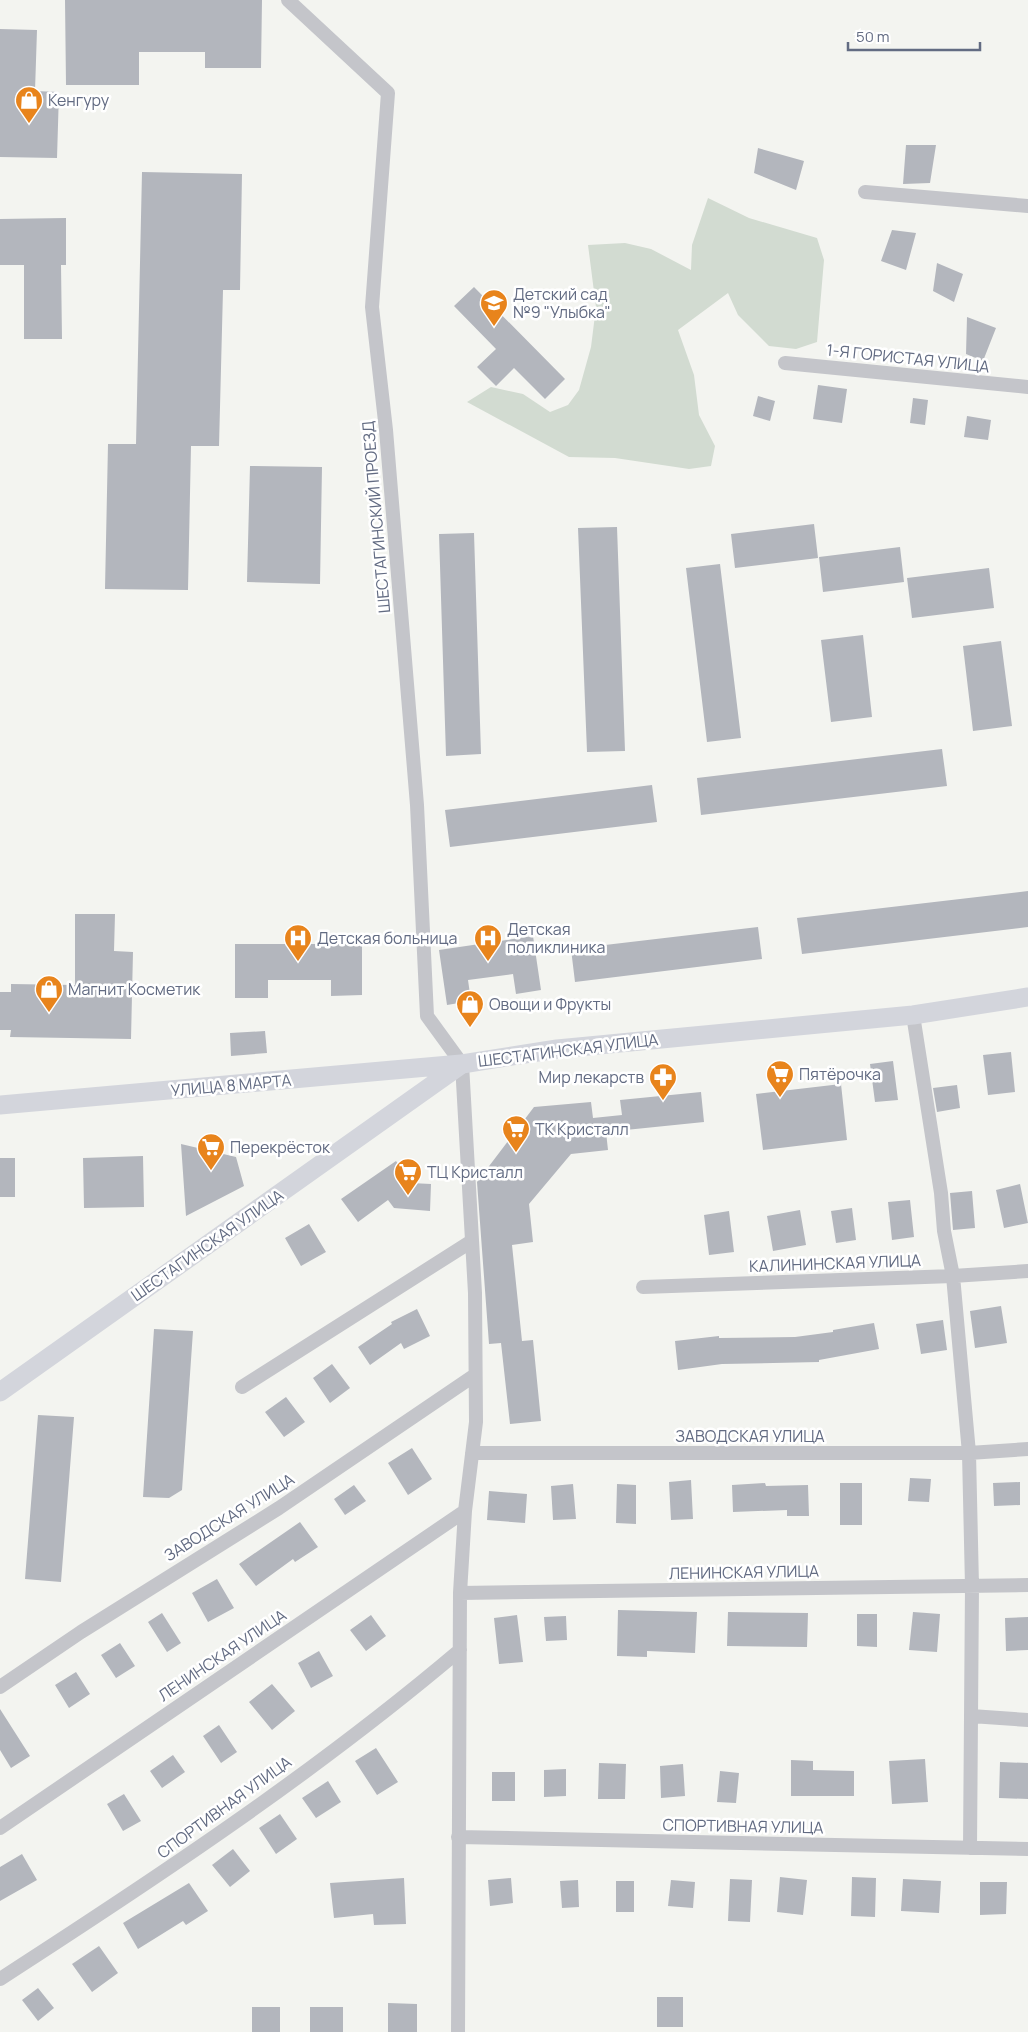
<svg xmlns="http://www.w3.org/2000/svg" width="1028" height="2032" viewBox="0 0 1028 2032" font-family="Manrope,sans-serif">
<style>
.green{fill:#d2dbd1}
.building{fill:#b3b6bd}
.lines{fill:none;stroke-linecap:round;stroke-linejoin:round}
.street{stroke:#c4c5ca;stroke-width:14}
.secondary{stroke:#d3d5dc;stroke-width:19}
.labels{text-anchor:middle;stroke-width:5;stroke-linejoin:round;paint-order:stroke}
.poi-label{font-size:16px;fill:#626b82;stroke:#fff;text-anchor:start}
.street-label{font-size:16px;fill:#626b82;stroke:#fff}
</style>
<rect width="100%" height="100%" fill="#f3f4f0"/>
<path class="green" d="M708,198l41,20 68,20 7,22 -7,82 -21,7 -27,-3 -31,-31 -10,-22 -50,37 16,45 5,40 16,31 -4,20 -22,3 -74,-11 -46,-1 -102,-55 24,-15 32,7 27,18 18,-7 11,-15 12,-43 5,-40 -8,-62 37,-2 26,6 40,21 1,-25z"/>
<path class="building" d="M65,0h197l-1,68h-56v-16h-66v33h-73z
M0,29l37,1 -2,61 24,1 -2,66 -57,-1z
M906,145h30l-6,38 -27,1z
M758,148l46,13 -8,29 -42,-17z
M142,172l100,2 -2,116h-17l-4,156h-28l-3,144 -83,-1 3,-145h28z
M66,218v47h-5l1,74h-38v-74h-24v-46z
M892,230l24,3 -10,37 -25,-9z
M937,263l26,11 -9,28 -21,-11z
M474,287l91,92 -20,20 -31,-31 -18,18 -19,-19 19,-18 -42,-43z
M967,317l29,11 -13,33 -17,-7z
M818,385l29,4 -5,34 -29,-4z
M758,396l17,5 -5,20 -17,-5z
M913,398l15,2 -3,25 -15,-2z
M967,416l24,4 -3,20 -24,-3z
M250,466l72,1 -2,117 -73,-2z
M814,524l4,34 -83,10 -4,-34z
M617,527l8,224 -38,1 -9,-224z
M474,533l7,221 -35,2 -7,-222z
M900,547l4,35 -81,10 -4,-35z
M720,564l21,174 -34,4 -21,-174z
M989,568l5,40 -82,10 -5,-40z
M863,635l9,82 -41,5 -10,-82z
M1001,641l11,85 -39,5 -10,-85z
M942,749l5,37 -246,29 -4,-37z
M652,785l5,37 -207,25 -5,-37z
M1028,891v36l-226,27 -5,-36z
M75,914h40l-1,37 19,1 -2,87 -121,-2 1,-7h-11v-38h11v-8l64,1z
M758,927l4,32 -187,23 -4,-33z
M533,936l8,54 -25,4 -3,-20 -45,6 3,21 -24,4 -8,-55z
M235,944h127v51l-31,1v-16h-63v18h-33z
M265,1031l2,22 -36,3 -1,-23z
M1011,1052l4,40 -27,3 -5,-40z
M893,1061l5,39 -23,2 -5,-38z
M841,1084l6,56 -84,10 -7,-56z
M957,1085l3,23 -23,4 -4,-24z
M701,1092l3,30 -98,10 2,18 -37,4 -42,50 4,38 -21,3 10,96 11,-1 8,81 -31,3 -9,-81 -12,1 -12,-162 57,-75 57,-5 2,16 29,-3 -2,-15z
M181,1144l55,13 8,29 -58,30z
M143,1156l1,51 -60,1 -1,-50z
M0,1158h15v39h-15z
M396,1161l15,22 20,1 -1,27 -36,-3 -6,-8 -30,22 -17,-23z
M1020,1184l8,39 -24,5 -8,-38z
M972,1191l3,37 -22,2 -3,-37z
M910,1200l4,37 -22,3 -4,-38z
M852,1208l4,32 -20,3 -5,-32z
M800,1210l6,35 -33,6 -6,-35z
M729,1211l5,41 -25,3 -5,-40z
M309,1224l17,28 -25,14 -16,-28z
M1001,1306l6,37 -32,5 -5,-37z
M417,1309l13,27 -26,13 -3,-6 -31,22 -12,-18 34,-23 -1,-2z
M943,1320l4,30 -26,4 -5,-30z
M874,1323l5,26 -60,11v2l-97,2 -44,6 -3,-29 44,-5v2l76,-1 38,-5v-2z
M154,1329l39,2 -11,159 -13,8 -26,-1z
M332,1364l18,24 -20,15 -17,-25z
M286,1397l19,25 -21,15 -19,-25z
M38,1415l36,2 -13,165 -36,-3z
M412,1448l20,31 -24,16 -20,-32z
M910,1478l21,1 -2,23 -21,-1z
M691,1480l2,39 -22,1 -2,-38z
M1020,1482v23l-26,1 -1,-23z
M765,1483l1,3 42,-1 1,31h-22v-6l-54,2 -1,-27z
M840,1483h22v42h-22z
M573,1484l3,35 -23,1 -2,-34z
M617,1484l19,1v39l-20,-1z
M354,1485l12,16 -21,14 -11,-16z
M489,1491l38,3 -2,29 -38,-3z
M300,1522l18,25 -23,15 -2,-3 -37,27 -17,-22z
M217,1579l17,29 -26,14 -16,-29z
M618,1610l79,2 -2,41 -48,-2v6l-30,-1z
M728,1612l80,1 -1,34 -80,-1z
M913,1612l27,2 -3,38 -28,-2z
M162,1613l19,30 -14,9 -19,-30z
M857,1614h20v33l-20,-1z
M371,1615l15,21 -20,15 -16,-21z
M517,1615l6,47 -24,2 -5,-46z
M566,1616l1,24 -21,1 -2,-24z
M1028,1617v33l-22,1 -1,-33z
M120,1643l15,23 -19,12 -15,-23z
M319,1651l14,25 -22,12 -13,-25z
M76,1672l14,22 -21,14 -14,-23z
M272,1684l23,27 -23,19 -23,-28z
M0,1709l30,47 -19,12 -11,-18z
M219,1725l18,27 -16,11 -18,-27z
M376,1748l22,34 -21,13 -22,-34z
M173,1755l12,17 -23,16 -12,-17z
M925,1759l3,43 -36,2 -3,-43z
M791,1760l22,1v9l41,1v25h-63z
M1000,1762l28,1v36l-29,-1z
M599,1763l27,1 -1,35h-27z
M683,1764l2,32 -24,2 -1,-32z
M566,1769v27l-22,1v-27z
M720,1771l19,2 -3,30 -19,-1z
M492,1772h23v29h-23z
M328,1781l13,21 -25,16 -14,-20z
M124,1794l17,27 -18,10 -16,-27z
M280,1814l17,25 -21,15 -17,-26z
M233,1849l17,22 -20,16 -18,-22z
M22,1854l15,26 -37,21v-34z
M780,1877l27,3 -4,35 -26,-3z
M852,1877l24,1 -1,39 -24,-1z
M404,1878l2,46 -32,1 -1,-11 -39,4 -4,-35z
M511,1878l2,25 -23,3 -2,-26z
M730,1879l22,1 -2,42 -22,-1z
M903,1879l38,2 -2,32 -38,-2z
M578,1880l1,27 -17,1 -2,-27z
M671,1880l24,2 -2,26 -25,-2z
M616,1881h18v31h-18z
M980,1882h27l-1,32 -26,1z
M189,1883l19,28 -22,14 -3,-4 -45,28 -15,-26z
M99,1946l19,27 -26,19 -20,-28z
M38,1988l16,20 -16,13 -16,-21z
M657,1997h26v30h-26z
M388,2003l29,1v28h-29z
M252,2007h28v25h-28z
M310,2007h33v25h-33z"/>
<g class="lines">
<path class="street" d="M288,0l100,93 -16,214 14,123 31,375 10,211 35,48 13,229 1,129 -11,89 -5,82 -2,439
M865,192l163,14
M785,363l243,24
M913,1015l28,178 3,38 9,45 16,177 3,133 -2,262
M643,1287l310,-11 75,-5
M242,1387l230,-146
M472,1453h497l59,-4
M460,1593l568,-8
M0,1687l81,-55 198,-124 196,-133
M971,1716l57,4
M0,1828l465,-317
M458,1837l570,12
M0,1979c158,-102 316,-207 460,-329"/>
<path class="secondary" d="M0,1105l461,-41
M0,1392l462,-328 95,-15 356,-34 115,-18"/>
</g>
<defs>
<g id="shop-pin" transform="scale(1.4375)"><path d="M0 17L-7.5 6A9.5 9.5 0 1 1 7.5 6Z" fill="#e8841c" stroke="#fff"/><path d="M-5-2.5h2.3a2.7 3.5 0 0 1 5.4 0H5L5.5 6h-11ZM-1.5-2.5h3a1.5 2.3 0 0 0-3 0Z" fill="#fff"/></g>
<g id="school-pin" transform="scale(1.4375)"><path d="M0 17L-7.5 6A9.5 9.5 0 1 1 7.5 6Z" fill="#e8841c" stroke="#fff"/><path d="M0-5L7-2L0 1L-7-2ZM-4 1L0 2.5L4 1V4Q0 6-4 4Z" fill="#fff"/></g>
<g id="hospital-pin" transform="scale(1.4375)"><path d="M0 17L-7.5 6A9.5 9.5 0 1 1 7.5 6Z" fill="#e8841c" stroke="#fff"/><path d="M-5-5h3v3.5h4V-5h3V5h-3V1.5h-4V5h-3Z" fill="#fff"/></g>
<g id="supermarket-pin" transform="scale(1.4375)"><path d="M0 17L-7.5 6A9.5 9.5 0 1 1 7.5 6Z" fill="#e8841c" stroke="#fff"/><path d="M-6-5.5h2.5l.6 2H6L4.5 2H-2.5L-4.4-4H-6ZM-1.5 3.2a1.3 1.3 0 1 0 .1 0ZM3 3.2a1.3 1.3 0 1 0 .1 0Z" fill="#fff"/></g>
<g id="pharmacy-pin" transform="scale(1.4375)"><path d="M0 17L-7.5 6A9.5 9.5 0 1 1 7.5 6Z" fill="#e8841c" stroke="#fff"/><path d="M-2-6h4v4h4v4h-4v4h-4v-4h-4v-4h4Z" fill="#fff"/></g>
</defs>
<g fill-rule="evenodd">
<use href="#shop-pin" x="29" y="100"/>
<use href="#school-pin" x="494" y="303"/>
<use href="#hospital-pin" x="298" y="938"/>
<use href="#hospital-pin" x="488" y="938"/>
<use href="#shop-pin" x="49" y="989"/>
<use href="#shop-pin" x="470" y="1004"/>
<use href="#supermarket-pin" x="780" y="1074"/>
<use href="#pharmacy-pin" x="663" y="1077"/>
<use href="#supermarket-pin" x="516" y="1129"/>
<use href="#supermarket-pin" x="211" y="1147"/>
<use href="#supermarket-pin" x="408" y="1172"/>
</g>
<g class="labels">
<g class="poi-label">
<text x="48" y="106">Кенгуру</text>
<text x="513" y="300">Детский сад<tspan x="513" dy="18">№9 "Улыбка"</tspan></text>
<text x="507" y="935">Детская<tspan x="507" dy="18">поликлиника</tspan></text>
<text x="317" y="944">Детская больница</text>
<text x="68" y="995">Магнит Косметик</text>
<text x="489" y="1010">Овощи и Фрукты</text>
<text x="799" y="1080">Пятёрочка</text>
<text x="644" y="1083" text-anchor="end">Мир лекарств</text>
<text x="535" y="1135">ТК Кристалл</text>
<text x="230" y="1153">Перекрёсток</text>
<text x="427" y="1178">ТЦ Кристалл</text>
</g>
<g class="street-label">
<text transform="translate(908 358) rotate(6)" y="6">1-Я ГОРИСТАЯ УЛИЦА</text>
<text transform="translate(376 517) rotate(-95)" y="6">ШЕСТАГИНСКИЙ ПРОЕЗД</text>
<text transform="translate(568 1050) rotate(-7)" y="6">ШЕСТАГИНСКАЯ УЛИЦА</text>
<text transform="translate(231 1085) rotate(-5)" y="6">УЛИЦА 8 МАРТА</text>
<text transform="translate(207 1245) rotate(-35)" y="6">ШЕСТАГИНСКАЯ УЛИЦА</text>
<text transform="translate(835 1263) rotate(-2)" y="6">КАЛИНИНСКАЯ УЛИЦА</text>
<text x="750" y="1442">ЗАВОДСКАЯ УЛИЦА</text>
<text transform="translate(229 1517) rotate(-32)" y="6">ЗАВОДСКАЯ УЛИЦА</text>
<text transform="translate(744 1572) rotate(-1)" y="6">ЛЕНИНСКАЯ УЛИЦА</text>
<text transform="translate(222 1655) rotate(-34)" y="6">ЛЕНИНСКАЯ УЛИЦА</text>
<text transform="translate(224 1807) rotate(-36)" y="6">СПОРТИВНАЯ УЛИЦА</text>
<text transform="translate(743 1826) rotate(1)" y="6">СПОРТИВНАЯ УЛИЦА</text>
</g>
</g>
<path d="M848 42v8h132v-8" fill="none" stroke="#626b82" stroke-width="2.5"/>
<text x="856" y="42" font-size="15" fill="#626b82" stroke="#ffffff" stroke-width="4" paint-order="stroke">50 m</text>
</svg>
